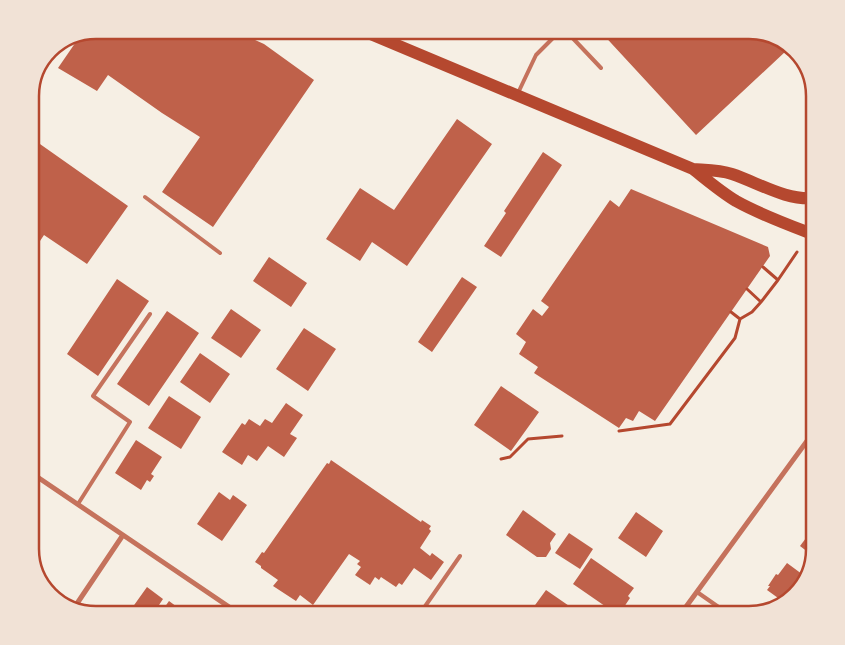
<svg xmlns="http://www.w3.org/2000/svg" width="845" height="645" viewBox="0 0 845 645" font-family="'Roboto Serif',serif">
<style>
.building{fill:#bf614a}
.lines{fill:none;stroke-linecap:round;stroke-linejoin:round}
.path{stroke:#b5482f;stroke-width:3}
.service{stroke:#c5725c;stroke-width:4}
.minor{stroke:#c5725c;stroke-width:5}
.primary{stroke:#b5482f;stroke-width:12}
.rim{fill:none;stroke:#b5482f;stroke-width:2.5}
</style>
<rect width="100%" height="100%" fill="#f6efe4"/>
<path class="building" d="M96,30h137l31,14 50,36 -101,147 -51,-35 38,-55 -38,-24 -54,-38 -11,16 -39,-23 22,-32z
M599,30h151l25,9 11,12 -90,84z
M457,119l35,25 -85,122 -35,-24 -12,19 -34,-22 34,-51 34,22z
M30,137l98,69 -41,58 -43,-29 -14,21z
M543,152l19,13 -61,92 -17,-11 22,-33 -2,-2z
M631,189l137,58 2,9 -115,165 -16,-10 -6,10 -7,-3 -7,10 -85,-55 4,-6 -19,-13 7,-12 -10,-8 17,-25 9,7 7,-9 -8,-6 69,-101 9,7z
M269,257l38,26 -16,24 -38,-26z
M462,277l15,10 -45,65 -14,-10z
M117,279l32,22 -51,75 -31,-22z
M231,309l30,21 -20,28 -30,-20z
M167,311l32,22 -50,73 -32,-22z
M304,328l32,21 -28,42 -32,-22z
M200,353l30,21 -20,29 -30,-21z
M501,386l38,26 -28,39 -37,-26z
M169,396l32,21 -20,32 -33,-21z
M286,403l17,12 -13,19 7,4 -13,19 -16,-11 -11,15 -9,-6 -6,10 -20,-13 20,-29 3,2 4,-6 11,7 5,-7 7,4z
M136,440l26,17 -11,17 3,2 -4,6 -3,-2 -6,10 -26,-17z
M331,460l90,62 1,-2 9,6 -2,3 2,2 -11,17 10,8 2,-3 12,9 -13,18 -17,-12 -12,17 -3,-2 -3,4 -15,-10 -2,3 -4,-3 -5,8 -15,-10 6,-8 -4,-3 3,-3 -11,-7 -36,51 -13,-10 -4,6 -23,-15 5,-6 -17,-12v-2l-6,-4 7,-10 2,1 63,-90 2,1z
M219,492l11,8 3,-5 14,10 -25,36 -25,-17z
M523,510l33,24 -6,9 1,6 -5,8h-9l-31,-22z
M636,512l27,19 -17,26 -28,-19z
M815,526v24l-2,6 -13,-10z
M569,533l24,16 -13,20 -25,-16z
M591,558l43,30 -6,8 2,2 -6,9 -4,-2 -5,8 -42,-29z
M787,563l19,14 -5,13 -16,13 -18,-13 3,-4h-2l8,-12 2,1z
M147,587l16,12 -4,6 5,3 5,-7 19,14h-61z
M546,590l29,20 -4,5h-41v-3z
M469,605l14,10h-21z"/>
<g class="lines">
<path class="path" d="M763,267l15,13 19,-28
M747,289l14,13 17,-22
M740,319l12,-7 9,-10
M619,431l51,-7 65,-86 5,-19 -9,-7
M501,459l9,-2 18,-18 34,-3"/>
<path class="service" d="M565,30l36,38
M518,93l18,-38 25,-25
M145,197l75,56
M78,504l52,-82 -37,-26 57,-82
M697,592l33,23
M419,615l41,-59"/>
<path class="minor" d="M30,472l93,63 118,80
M74,608l49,-73
M680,615l135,-185"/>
<path class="primary" d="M361,30l332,139c14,11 28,23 43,32 25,14 53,24 79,34
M693,169c13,1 27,1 39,5 27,9 54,27 83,24"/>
</g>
<path d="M0 0H845V645H0ZM96 39H749A57 57 0 0 1 806 96V549A57 57 0 0 1 749 606H96A57 57 0 0 1 39 549V96A57 57 0 0 1 96 39Z" fill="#f1e2d6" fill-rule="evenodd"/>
<path class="rim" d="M96 39H749A57 57 0 0 1 806 96V549A57 57 0 0 1 749 606H96A57 57 0 0 1 39 549V96A57 57 0 0 1 96 39Z"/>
</svg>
